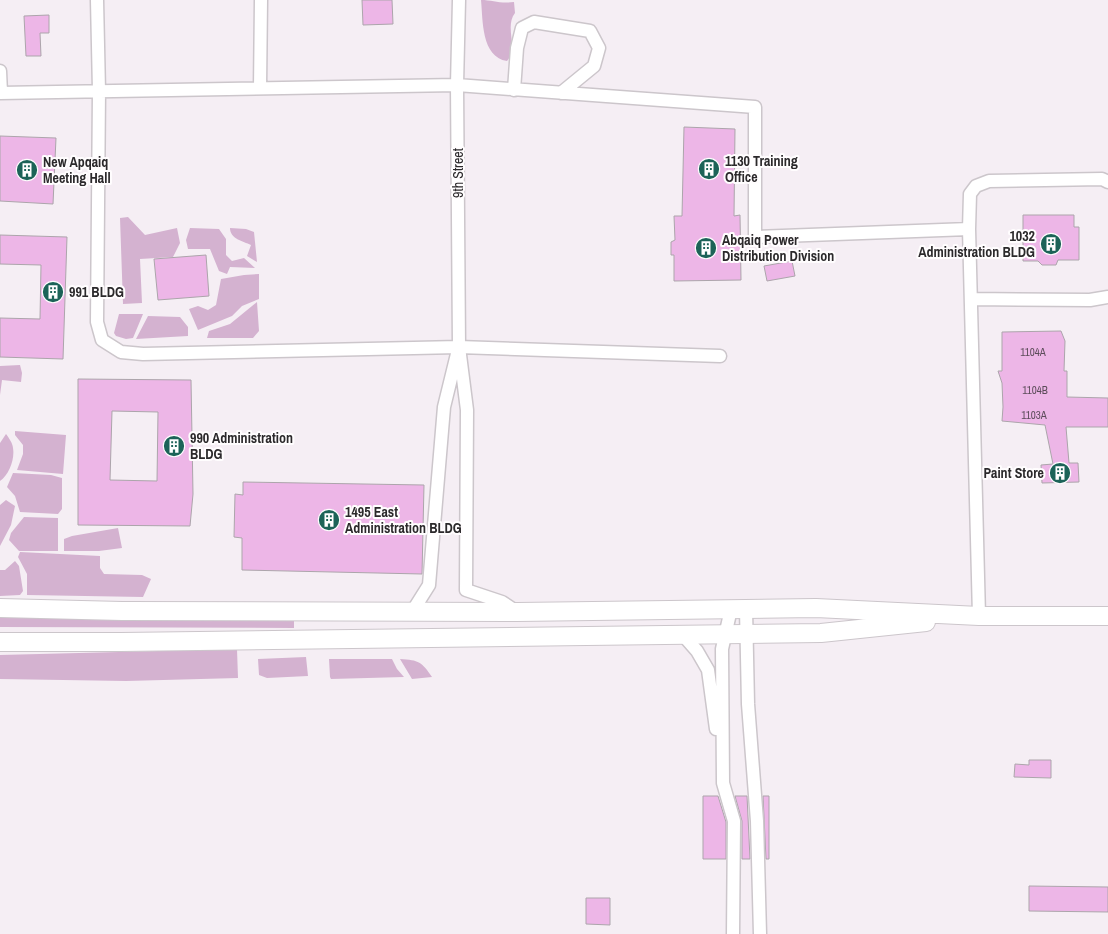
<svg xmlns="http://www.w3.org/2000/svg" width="1108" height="934" viewBox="0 0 1108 934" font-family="'Archivo Narrow',sans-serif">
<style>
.green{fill:#d4b2d0}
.building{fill:#edb6e7;stroke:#aca5ab;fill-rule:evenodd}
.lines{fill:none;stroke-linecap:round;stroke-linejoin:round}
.street-casing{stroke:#ccc6cb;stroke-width:15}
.secondary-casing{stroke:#ccc6cb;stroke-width:20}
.street{stroke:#fff;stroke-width:12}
.secondary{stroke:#fff;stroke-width:18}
.labels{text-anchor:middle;stroke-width:4;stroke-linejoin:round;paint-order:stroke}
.number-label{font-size:11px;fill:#5c4c5a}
.poi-label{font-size:14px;font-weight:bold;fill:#2b292b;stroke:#fffdfe;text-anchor:start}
.street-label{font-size:14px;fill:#2b292b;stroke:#fffdfe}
</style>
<rect width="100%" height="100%" fill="#f5eef4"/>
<path class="green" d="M481,0c12,0 19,4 33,2l1,11c-11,14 4,35 -8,48 -26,-4 -24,-41 -26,-61z
M128,217l17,18 32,-7 3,15 -7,14 -33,2 2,44 -19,1 -3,-86z
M190,228l29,1 7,10v16l6,6 12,-3 11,10 -25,-1 -3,7 -8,-3 -9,-22h-22l-2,-9z
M230,228l16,1 8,3 3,30 -10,-6 4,-11c-8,-4 -21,-6 -21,-17z
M259,274v25l-17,7 -10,10 -34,14 -9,-21 9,-3 10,4 8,-5 5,-26 23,-4z
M257,302l2,29 -6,7h-46l2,-7 21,-7z
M119,314h24l-10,24 -7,1 -10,-3 -2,-3z
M148,316l32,1 8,10v9l-52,3z
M20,365l2,8 -1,9 -19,-2 -2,15v-29z
M15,431l51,4 -3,39 -46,-4 6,-16v-9l-8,-10z
M6,434c3,4 7,10 7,14 2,11 -4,27 -13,33v-38z
M13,473l38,2 11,3v31l-4,5 -38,-2 -5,-16 -8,-9z
M6,500l9,6 -4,19 -11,21v-41z
M24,517l34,1v33h-39l-10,-11 2,-7z
M118,528l4,20 -23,3h-35v-12l8,-3z
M20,552l80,4v12l4,6 38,1 9,4 -8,18 -116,-2v-21l-9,-17z
M15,561l4,5 4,25 -3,4 -20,1v-26h5z
M0,614l294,6v8l-294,-1z
M237,649l1,29 -112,3 -126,-2v-24z
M306,657l2,19 -41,2 -8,-3 -1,-16z
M329,659h63l5,10 7,8 -73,2 -1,-2z
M400,659c19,1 22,3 32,18l-20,2z"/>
<path class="building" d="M362,0h30l1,24 -30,1z
M49,15v18h-9l1,23h-15l-2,-40z
M684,127l51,2 -1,87 6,-1 1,65 -67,1v-26h-3v-13l4,-2 -1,-24h8z
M0,136l56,2 -3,66 -53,-3z
M1023,215h51v12h5v33h-21l-2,5h-14l-4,-4h-15z
M0,235l67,2 -4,122 -63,-2v-39l40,1 1,-54 -41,-1z
M206,255l3,41 -51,4 -4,-41z
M792,261l3,15 -28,5 -3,-15z
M1061,331l4,10 -1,30h3v26l41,1v29h-42l3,36h9l1,19 -37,1 -1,-18 12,-1 -8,-39 -43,-4 1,-14 -1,-24 -4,-12h4v-39z
M78,379l113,1 2,114 -3,32 -112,-1zM112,411l46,1 -1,69 -47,-1z
M243,482l181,3 -2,89 -180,-4v-32l-8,-1 1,-43 8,1z
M1029,760h22v18l-37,-1 1,-13 14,1z
M703,796h15l8,26v37h-23z
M735,796h12l3,63h-8v-38z
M763,796h6v63h-3z
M1029,886l79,1v25l-79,-1z
M586,898h24v27l-24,-1z"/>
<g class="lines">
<g class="street-casing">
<path id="street" d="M97,0l2,91 -2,231 5,18 19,12 22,2 316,-7 261,9
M459,0l-2,85 2,262 8,63 -1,180 36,12 15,10
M0,71l1,22
M260,88l1,-88
M514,90l3,-42 5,-20 12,-6 56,9 9,17 -5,18 -33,27
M0,93l457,-8 298,22v130l214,-8
M971,299l119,1 18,-3
M731,609l-9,40 1,134 11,38 -1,113
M746,609l2,95 9,117 3,113
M412,612l17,-27 15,-178 13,-53
M979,616l-10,-387 1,-35 6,-8 13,-5 113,-2 6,3
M683,635l14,16 11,19 8,59"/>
</g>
<g class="secondary-casing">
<path id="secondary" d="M0,608l122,3 395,1 299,-4 163,8h129
M0,642h121l700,-9 105,-11"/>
</g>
<use href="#street" class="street"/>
<use href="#secondary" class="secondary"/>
</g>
<defs>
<g id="building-disc" transform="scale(1.125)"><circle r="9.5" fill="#1c6358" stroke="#fffdfe"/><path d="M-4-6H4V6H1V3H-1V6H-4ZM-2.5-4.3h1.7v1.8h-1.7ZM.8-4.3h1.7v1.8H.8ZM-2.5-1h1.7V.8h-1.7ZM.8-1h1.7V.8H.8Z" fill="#fff"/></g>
</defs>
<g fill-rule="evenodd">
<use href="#building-disc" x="709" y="169"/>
<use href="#building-disc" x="27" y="170"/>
<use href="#building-disc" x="1051" y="244"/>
<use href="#building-disc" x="706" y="248"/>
<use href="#building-disc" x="53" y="292"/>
<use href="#building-disc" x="174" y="446"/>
<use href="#building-disc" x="1060" y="473"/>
<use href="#building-disc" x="329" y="520"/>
</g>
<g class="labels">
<g class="number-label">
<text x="1033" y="356">1104A</text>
<text x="1035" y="394">1104B</text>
<text x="1034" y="419">1103A</text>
</g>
<g class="poi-label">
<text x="725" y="166">1130 Training<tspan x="725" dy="16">Office</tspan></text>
<text x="43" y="167">New Apqaiq<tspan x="43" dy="16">Meeting Hall</tspan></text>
<text x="1035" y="241" text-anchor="end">1032<tspan x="1035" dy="16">Administration BLDG</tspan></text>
<text x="722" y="245">Abqaiq Power<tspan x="722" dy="16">Distribution Division</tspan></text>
<text x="69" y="297">991 BLDG</text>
<text x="190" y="443">990 Administration<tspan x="190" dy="16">BLDG</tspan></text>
<text x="1044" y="478" text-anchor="end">Paint Store</text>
<text x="345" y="517">1495 East<tspan x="345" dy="16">Administration BLDG</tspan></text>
</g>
<g class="street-label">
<text transform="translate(458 173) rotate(-90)" y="5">9th Street</text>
</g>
</g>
</svg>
